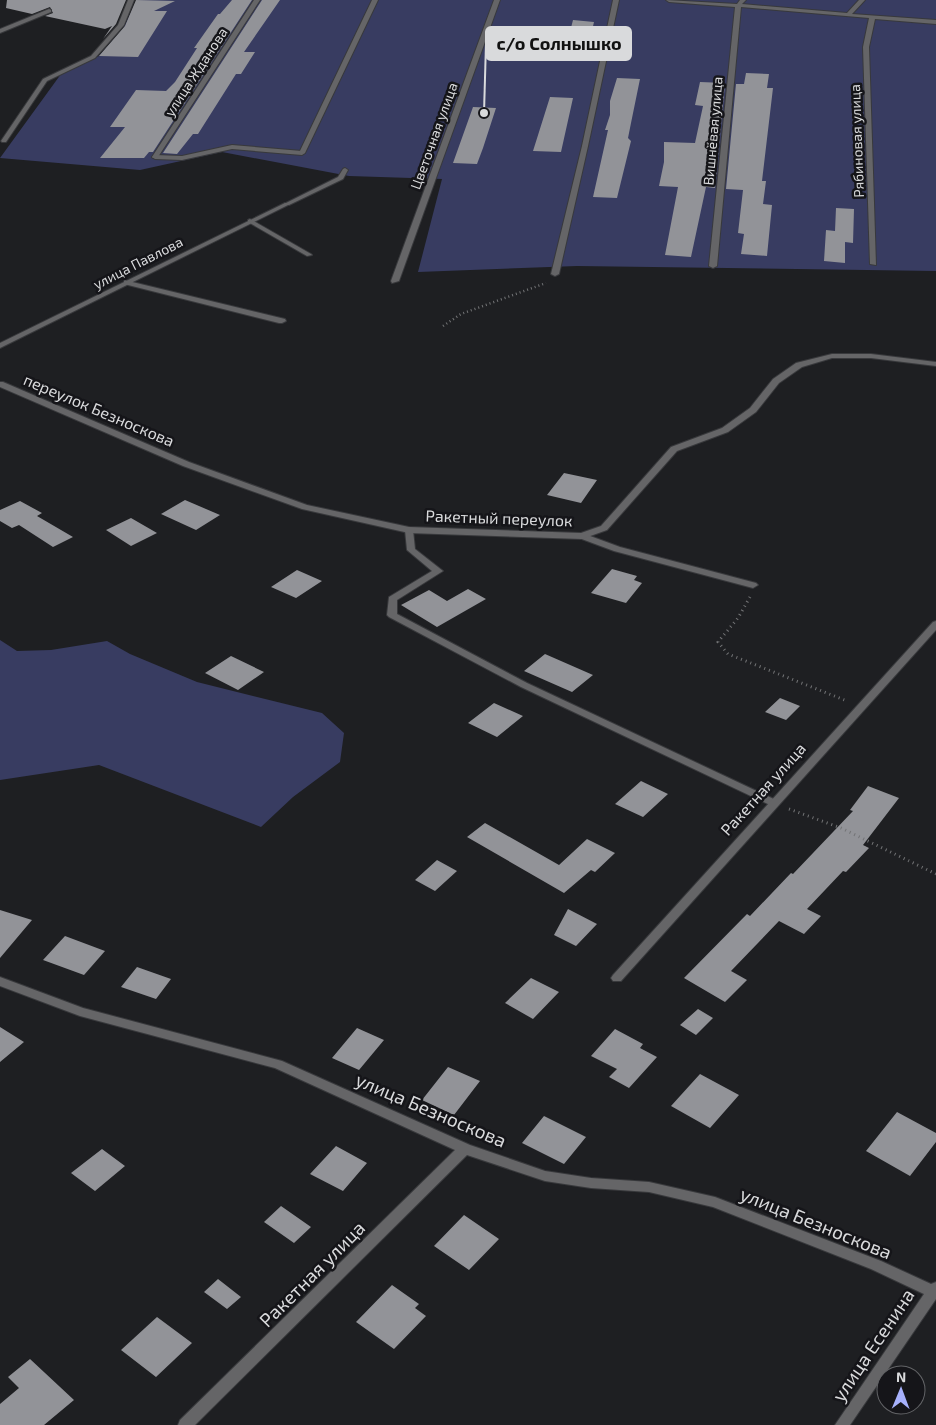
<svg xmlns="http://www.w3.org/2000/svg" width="936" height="1425" viewBox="0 0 936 1425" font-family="'Exo 2',sans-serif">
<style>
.green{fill:#383c61}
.building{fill:#929398}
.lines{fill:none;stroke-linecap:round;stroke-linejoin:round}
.service-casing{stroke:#38393c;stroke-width:2}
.minor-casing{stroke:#38393c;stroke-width:2}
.path-far1{stroke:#737476;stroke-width:2.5;stroke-dasharray:1 3;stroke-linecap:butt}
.path{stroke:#737476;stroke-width:3;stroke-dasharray:1 4;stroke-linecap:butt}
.service{fill:#656567;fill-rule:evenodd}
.minor{fill:#656567;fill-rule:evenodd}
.labels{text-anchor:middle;stroke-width:5;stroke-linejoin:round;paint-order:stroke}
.far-street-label{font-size:14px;fill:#d9dadc;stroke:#151519}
.street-label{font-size:16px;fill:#d9dadc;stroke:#151519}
.near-street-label{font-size:19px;fill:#d9dadc;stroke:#151519}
.leader{fill:none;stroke:#d9dadc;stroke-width:2}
.callout-dot{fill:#d9dadc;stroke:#151519;stroke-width:2}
.callout{fill:#d9dadc;stroke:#d9dadc;stroke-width:2}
.callout-label{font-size:18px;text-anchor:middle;font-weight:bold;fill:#111}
</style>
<rect width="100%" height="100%" fill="#1e1f22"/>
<path class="green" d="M137,0h799v271l-359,-5 -159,6 24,-93 -93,-3 -127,-24 -82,18 -140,-12 61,-84 38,-18 24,-27z
M0,640l17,11 34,-1 56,-9 23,13 67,28 125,31 22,20 -4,29 -47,35 -32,30 -162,-62 -99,15z"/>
<path class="building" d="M7,0h119l-10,24 -13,15 9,-13 -7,3 -60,-13 8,-3 -3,-6 -18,7 -26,-6z
M136,0l39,1 -21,10h13l-29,46 -39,-1 26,-30z
M232,0h20l-99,152h-4l-5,6h-44l25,-31h-15l26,-37 30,1 9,-9 22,-34h-3l24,-34h2z
M262,0h18l-36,52h11l-14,22h-5l-38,60h-5l-16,20 -14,-1z
M573,20l21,2 -8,34 -22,-1z
M746,73l23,1 -2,14h6l-11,93h4l-3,23 9,1 -5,51 -26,-2 3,-20 -6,-1 5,-43 -17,-1 10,-105h8z
M617,78l23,1 -9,44 -3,15 3,3 -14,57 -24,-1 15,-67h-3l5,-15v-14z
M700,82l25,1 -10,105 -9,-1 -15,70 -26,-2 13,-68 -19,-1 5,-24v-20l31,1 8,-37 -8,-1z
M550,97l23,1 -12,54 -28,-1z
M473,107l23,1 -13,40 -6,16 -24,-1z
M836,208l18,1 -1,34 -8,-1v21l-21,-2 2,-31 9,1z
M564,473l33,7 -16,23 -34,-8z
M185,500l35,15 -24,15 -35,-16z
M20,501l22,12 -5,3 36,21 -20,10 -34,-22 -7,3 -12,-7v-11z
M131,518l26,15 -26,13 -25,-16z
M612,569l25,7 -3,4 8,3 -16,20 -35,-10z
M297,570l25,11 -26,17 -25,-11z
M468,589l18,10 -49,28 -36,-22 28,-15 18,11z
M545,654l48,21 -21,17 -48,-21z
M231,656l33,16 -26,18 -33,-17z
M780,698l20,8 -14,14 -21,-8z
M494,703l29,13 -26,21 -29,-14z
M641,781l27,13 -25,23 -28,-13z
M868,786l31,12 -36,47 6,3 -23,24 -3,-1 -36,38 14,7 -17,18 -25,-13 -48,50 16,9 -22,22 -41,-24 63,-64 3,2 41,-43 2,1 60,-63 -3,-1z
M485,823l74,42 28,-26 28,14 -20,19 -4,-2 -27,23 -97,-56z
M437,860l20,11 -22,20 -20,-11z
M568,909l29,15 -21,22 -22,-11z
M0,910l32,10 -32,38z
M65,936l40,15 -21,24 -41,-15z
M137,967l34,12 -15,20 -35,-12z
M531,978l28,14 -26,27 -28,-16z
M698,1009l15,9 -17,17 -16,-10z
M0,1027l24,15 -24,20z
M357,1028l27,12 -25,30 -27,-12z
M615,1029l28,15 -3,4 17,9 -28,31 -20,-11 8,-8 -26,-13z
M448,1067l32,14 -26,34 -32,-15z
M700,1074l39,21 -29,33 -39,-22z
M897,1112l39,21v9l-26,34 -44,-25z
M544,1116l42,21 -22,27 -42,-21z
M336,1146l31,17 -24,28 -33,-17z
M102,1149l23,17 -30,25 -24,-18z
M281,1206l30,21 -17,16 -30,-21z
M464,1215l35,24 -30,31 -35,-24z
M218,1279l23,18 -14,12 -23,-17z
M392,1285l27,19 -4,4 11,8 -32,33 -38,-27z
M157,1317l35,26 -36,34 -35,-27z
M30,1359l44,41 -30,25h-44v-21l19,-16 -11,-11z"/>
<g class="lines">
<g class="service-casing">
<path id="service" d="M585,144l3,2 -29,128 -4,2 -4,-2 31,-128z
M232,145l70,6 3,2 -3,2 -70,-6 -50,11 -27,-1 -3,-2 3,-2 27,1z
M345,168l3,2 -5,9 -54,26 -5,-1 54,-27 5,-8z
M250,219l61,35 1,1 -5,1 -59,-34v-2z
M124,280l161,39 1,2 -4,2h-3l-155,-39z
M409,527l4,3 2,19 28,22 -46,29v14l130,69 251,118 1,2 -1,2h-8l-249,-118 -132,-70 -2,-2 2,-18 43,-26 -25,-21 -2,-20z
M582,533l38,14 136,36 2,2 -5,3 -139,-37 -35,-13 -1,-2z"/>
</g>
<g class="minor-casing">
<path id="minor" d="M128,0h6l-10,25 -29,33 -48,23 -41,61h-4l-1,-1 42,-62 48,-23 27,-31z
M254,0h6l-102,157 -5,1 -1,-1z
M372,0h6l-73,153 -5,1 -1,-1z
M494,0h6l-101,281 -7,2 -1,-2z
M613,0h6l-31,146 -3,2 -3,-2z
M666,0l71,4 3,-4h6l-4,4 105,9 12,-13h6l-13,14 84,6v4l-61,-5 -6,28 7,218 -6,-1 -7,-217 6,-29 -128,-11 -24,259 -4,2 -4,-2 26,-259 -66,-5z
M49,9l2,1v2l-51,21v-4z
M285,203l5,1 -290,144v-5z
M832,354h39l65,8v4l-65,-8h-39l-30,9 -23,16 -23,29 -28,20 -51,19 -70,79 -25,9 -173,-6 -107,-24 -119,-43 -183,-79v-5h3l186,80 118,43 102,22 172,6 20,-7 70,-79 51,-19 28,-20 23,-29 23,-16z
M936,621v9l-315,351h-8l-2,-3 2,-3 320,-353z
M0,977l83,31 199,53 188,84 75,26 46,7 58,4 66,15 166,64 50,23 5,-2v17l-86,126h-15l89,-131 -53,-25 -158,-62 -64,-15 -58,-4 -46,-7 -78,-26 -272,270h-17l2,-5 275,-270 -180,-82 -195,-52 -80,-30z"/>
</g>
<path class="path-far1" d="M443,326l18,-12 85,-31"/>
<path class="path" d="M750,597l-12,21 -20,24 10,12 119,47
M789,809l52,19 95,46"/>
<use href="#service" class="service"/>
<use href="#minor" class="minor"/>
</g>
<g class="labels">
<g class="far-street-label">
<text transform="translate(196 72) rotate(-57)" y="5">улица Жданова</text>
<text transform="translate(713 131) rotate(-85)" y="5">Вишнёвая улица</text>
<text transform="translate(434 136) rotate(-70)" y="5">Цветочная улица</text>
<text transform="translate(857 141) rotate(-92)" y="5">Рябиновая улица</text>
<text transform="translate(138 263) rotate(-27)" y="5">улица Павлова</text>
</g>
<g class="street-label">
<text transform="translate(99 410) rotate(23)" y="6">переулок Безноскова</text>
<text transform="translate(499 518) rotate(2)" y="6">Ракетный переулок</text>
<text transform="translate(763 789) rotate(-48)" y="6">Ракетная улица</text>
</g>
<g class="near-street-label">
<text transform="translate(431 1110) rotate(23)" y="7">улица Безноскова</text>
<text transform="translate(816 1223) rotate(22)" y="7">улица Безноскова</text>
<text transform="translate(312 1274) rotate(-45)" y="7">Ракетная улица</text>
<text transform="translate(873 1345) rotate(-56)" y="7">улица Есенина</text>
</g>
</g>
<path class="leader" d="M484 113L486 43"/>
<circle class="callout-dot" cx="484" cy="113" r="5"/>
<rect class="callout" x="486" y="27" width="145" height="33" rx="5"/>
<g class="callout-label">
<text x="559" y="50">с/о Солнышко</text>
</g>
<g transform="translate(901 1390) rotate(1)"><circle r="24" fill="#151519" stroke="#636467"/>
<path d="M0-4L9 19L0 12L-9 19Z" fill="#a7b1fc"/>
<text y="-8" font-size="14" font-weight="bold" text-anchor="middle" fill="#d9dadc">N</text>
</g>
</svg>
